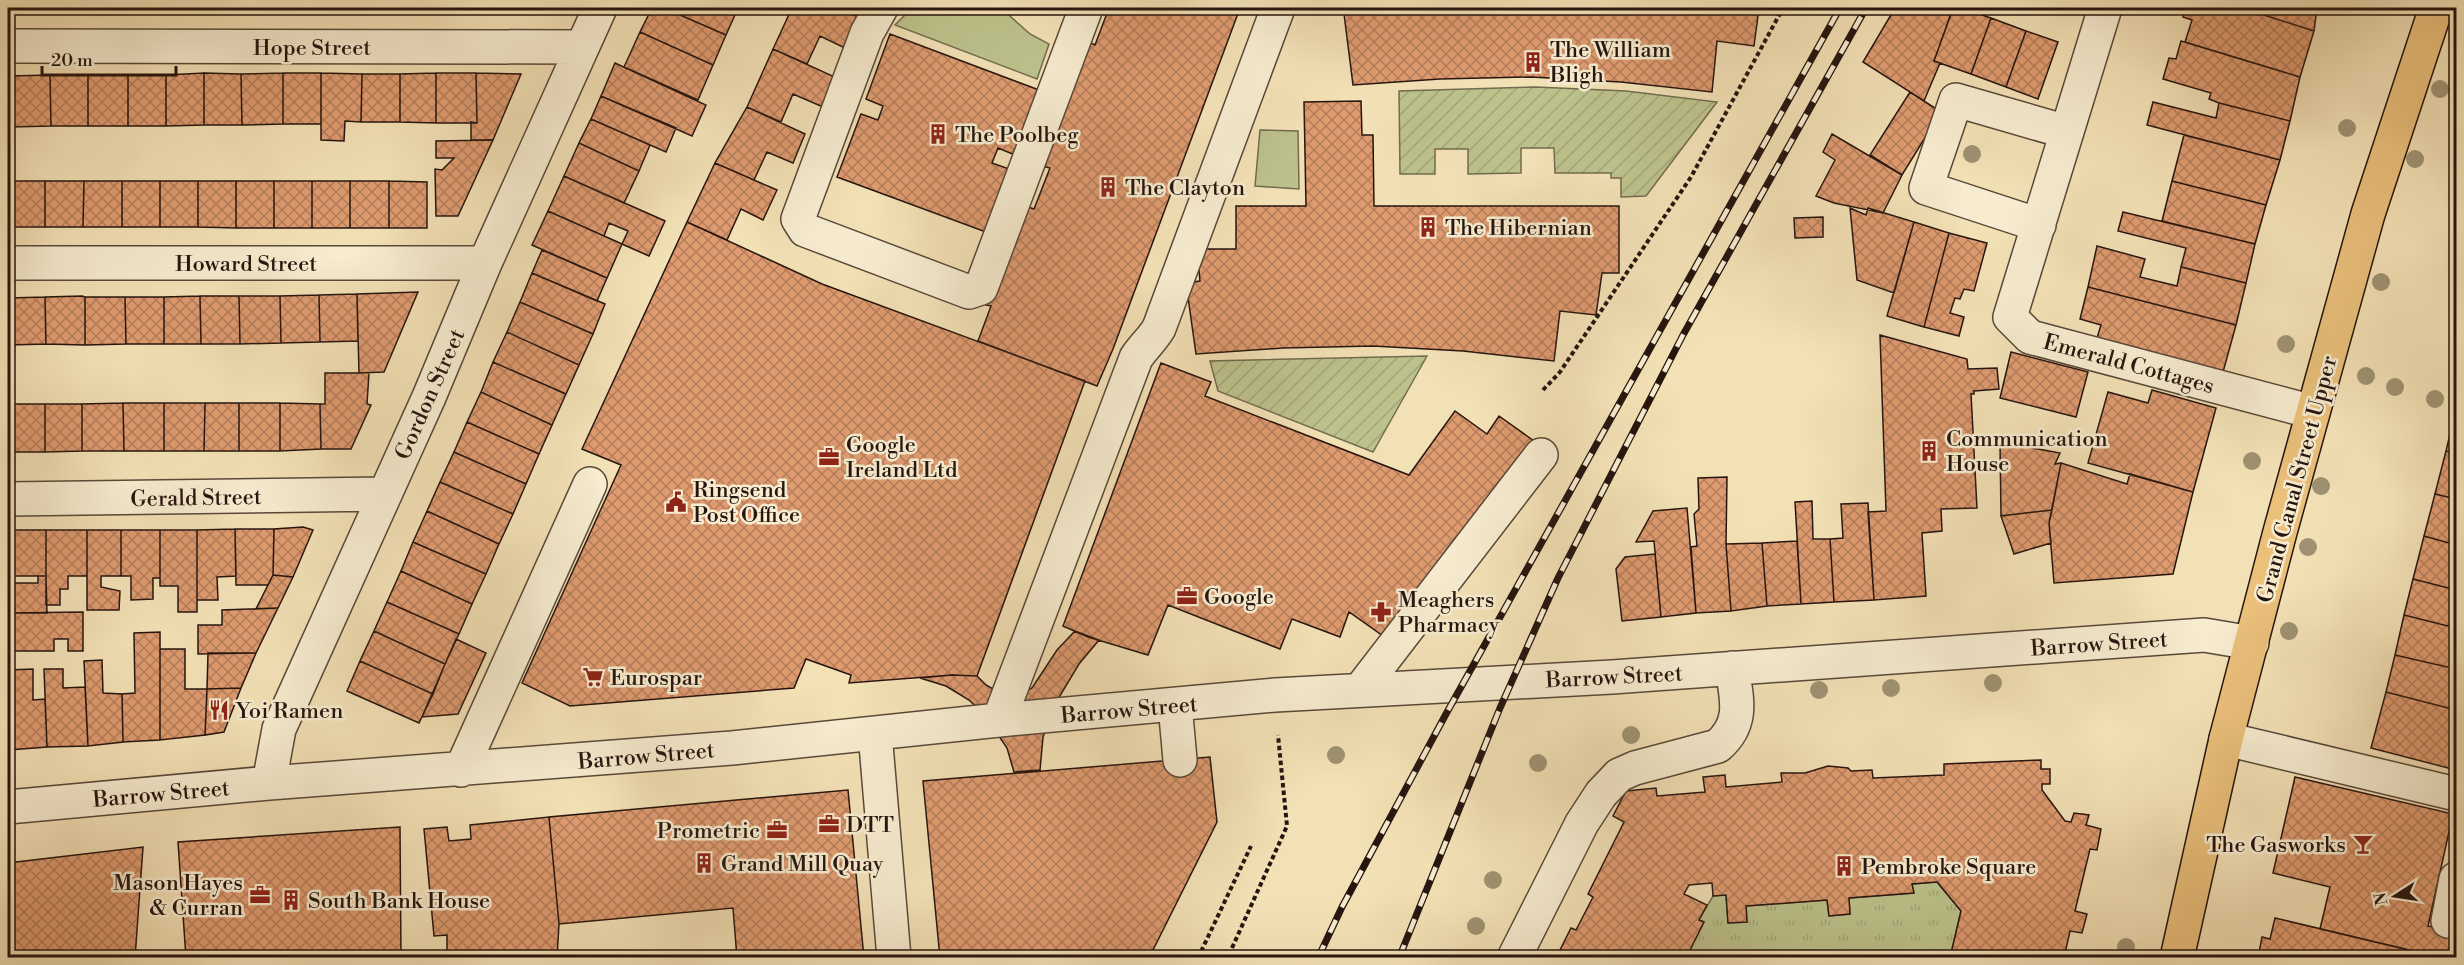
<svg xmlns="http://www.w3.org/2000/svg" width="2464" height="965" viewBox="0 0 2464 965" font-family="'Libre Bodoni',serif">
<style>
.grass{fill:#bdc28c;stroke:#726c4e;stroke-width:1.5}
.park{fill:url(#park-tufts);stroke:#726c4e;stroke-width:1.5}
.garden{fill:url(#garden-furrows);stroke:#726c4e;stroke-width:1.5}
.building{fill:url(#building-cross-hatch);stroke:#26150f;stroke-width:1.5}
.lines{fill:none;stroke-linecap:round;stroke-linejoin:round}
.minor-casing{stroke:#594839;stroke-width:36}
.major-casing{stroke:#26150f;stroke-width:36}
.path{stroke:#26150f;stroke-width:4;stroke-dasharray:4.5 3;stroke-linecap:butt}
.minor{stroke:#f7ecd0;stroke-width:33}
.major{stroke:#eac07b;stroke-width:33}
.rail-casing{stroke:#26150f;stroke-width:7}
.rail{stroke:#f7ecd0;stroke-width:4.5;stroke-dasharray:14;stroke-linecap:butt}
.tree{fill:#9f9272}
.labels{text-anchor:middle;stroke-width:5;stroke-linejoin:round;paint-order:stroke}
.street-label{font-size:22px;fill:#26150f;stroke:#f7ecd0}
.poi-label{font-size:22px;fill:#26150f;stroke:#f7ecd0;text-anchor:start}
</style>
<defs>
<pattern id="park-tufts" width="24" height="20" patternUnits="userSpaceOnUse" patternTransform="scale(1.5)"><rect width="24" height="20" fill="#bdc28c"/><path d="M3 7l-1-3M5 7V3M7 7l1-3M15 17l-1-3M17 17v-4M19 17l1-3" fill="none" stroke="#a2a678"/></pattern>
<pattern id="garden-furrows" width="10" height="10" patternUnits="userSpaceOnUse" patternTransform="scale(1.5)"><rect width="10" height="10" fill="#bdc28c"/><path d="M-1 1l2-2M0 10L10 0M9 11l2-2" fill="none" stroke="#a2a678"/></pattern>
<pattern id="building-cross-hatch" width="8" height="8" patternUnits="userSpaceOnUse" patternTransform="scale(1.5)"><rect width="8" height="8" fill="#df9b70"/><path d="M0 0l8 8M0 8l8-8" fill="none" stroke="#b57d5a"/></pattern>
</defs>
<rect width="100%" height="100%" fill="#f3e1b6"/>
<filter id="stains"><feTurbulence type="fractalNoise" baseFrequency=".00333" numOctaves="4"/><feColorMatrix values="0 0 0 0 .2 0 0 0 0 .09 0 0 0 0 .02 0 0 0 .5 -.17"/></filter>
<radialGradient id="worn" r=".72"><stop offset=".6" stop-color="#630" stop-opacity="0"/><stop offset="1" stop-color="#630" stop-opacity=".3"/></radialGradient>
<path class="grass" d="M912,8h89l29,26 19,10 -12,35 -142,-54z
M1260,130l38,1 1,58 -44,-3z"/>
<path class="park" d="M1937,882l24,29 -11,46 -264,1 18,-36 -5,-2 14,-24 13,-1 2,28 19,-1 -1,-16 81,-6 2,16 21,-2 -1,-16 64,-5 -1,-9z"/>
<path class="garden" d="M1536,87l90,4 91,11 -71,94 -25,1v-19h-10v-5h-56l-1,-25h-33v25l-53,1v-25h-33v25h-35l-1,-83z
M1427,356l-54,96 -155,-61 -8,-30z"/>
<path class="building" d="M652,8h12l62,27 -13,30 -73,-33z
M664,8h74l-12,27z
M792,8h45l26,11 -14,31 -29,-14 -13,28 -34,-15z
M1109,8h131l-127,341 -16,37 -119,-45 13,-35 -5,-1 1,-5 41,-93 6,2 16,-41 -8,-2 47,-124 6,3z
M1356,8h403l-5,38 -37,-5 -5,51 -91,-10 -90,-5 -91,2 -87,6 -9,-71 13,-1z
M1895,8h36l20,6 -17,47 6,2 -16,38 -61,-39z
M1953,8h9l29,10 -20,56 -37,-13z
M2186,8l23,4 2,-4h31l72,23 -14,46 -115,-35 7,-22 -9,-3z
M2242,8h75l-3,23z
M1991,18l35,13 -20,56 -35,-13z
M2026,31l32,11 -20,57 -32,-12z
M640,32l73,33 -15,35 -74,-33z
M890,34l149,56 -24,65 -17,-7 -6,15 17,6 -23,63 -149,-55 24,-63 17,6 5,-14 -17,-7z
M2181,41l119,36 -10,44 -71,-18 -10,-4 2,-6 -48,-14 6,-21 7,1z
M773,49l64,29 -14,29 -30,-13 -12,28 -34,-15z
M615,63l91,42 -14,31 -91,-40z
M204,73v52l-38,1v-51z
M204,73l37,1 1,51h-38z
M283,73v51l-41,1 -1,-51z
M283,73h38v51h-38z
M321,73l41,1 -1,48 -16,-1 -1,20 -23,-1z
M436,73h40l1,50h-41z
M436,73v50l-36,-1v-48z
M476,73l45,1 -28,66h-22v-18l6,1z
M362,74h38v48h-39z
M50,75l1,51 -41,1 -1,-51z
M50,75h38v51h-37z
M88,75h40v51h-40z
M128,75h38v51h-38z
M1910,92l31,20 -39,63 -32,-20z
M601,96l75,32 -10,24 -75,-33z
M1361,101l1,34h11l1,71h245v67h-17l-6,42 -36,-4 -6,50 -91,-10 -90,-5 -90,2 -87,6 -10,-71 14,-2 -3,-32h39v-43h70l-2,-104z
M2153,102l63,16 3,-15 71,18 -10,39 -133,-35z
M747,107l58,27 -12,29 -26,-11 -13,28 -39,-17z
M591,119l59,26 -11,26 -60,-28z
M1832,134l70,41 -19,38 -49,-10 -18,-7 19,-36 -12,-8z
M2184,135l96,25 -14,45 -94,-24z
M493,140l-35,76h-22l-1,-47 7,1 12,-12h-18v-17z
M579,143l60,28 -15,32 -60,-27z
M715,163l62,27 -14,30 -22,-11 -14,31 -40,-18z
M564,176l101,45 -16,35 -27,-12 6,-13 -19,-8 -5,13 -56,-25z
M8,181h37v46h-37z
M45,181h39l-1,46h-38z
M84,181h38v46h-39z
M122,181h38v46h-38z
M160,181h38v46h-38z
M198,181h38v47l-38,-1z
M236,181h38v47h-38z
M274,181h38v47h-38z
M312,181h38v47h-38z
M350,181h39v47h-39z
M389,181l38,1v46h-38z
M2172,181l94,24 -11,39 -93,-23z
M1850,208l16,7 2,-7 46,14 -20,71 -37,-13z
M548,211l74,33 -15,34 -75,-33z
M2123,212l132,32 -9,39 -65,-16 5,-19 -68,-17z
M1823,217v20l-28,1 -1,-20z
M687,222l135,62 263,97 -108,295 -25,-1 -103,8 2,-8 -45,-16 -12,29 -224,18 -48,-23 99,-218 -39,-16z
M1914,222l35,11 -25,94 -37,-11z
M1949,233l38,10 -13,48 -10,-2 -4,10 -5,-1 -5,15 14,4 -5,19 -35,-9z
M2097,246l48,13 -5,18 37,9 4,-19 65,16 -10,42 -148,-38z
M542,250l65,28 -10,23 -65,-28z
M532,273l73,31 -12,30 -73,-32z
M2088,287l148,38 -13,47 -126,-34 4,-13 -21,-6z
M418,292l-34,80 -25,1 -2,-79z
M357,294l1,47 -38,1 -1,-47z
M319,295l1,47 -39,1 -1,-47z
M82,296l3,1v48l-39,-1 -1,-47z
M200,296l1,48h-37v-47z
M200,296h39l1,48h-39z
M239,296h41l1,47 -41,1z
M45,297l1,47 -38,1v-47z
M85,297h40l1,47 -41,1z
M125,297h39v47h-38z
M520,302l73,32 -14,31 -72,-33z
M507,332l72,33 -13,29 -73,-32z
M1880,335l87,24 1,10 29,-1 2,21 -25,2v3h-3l6,114 -36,1 1,22 -20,2 4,63 -52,4 -6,-88 18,-1z
M2011,352l77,20 -12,45 -76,-19z
M493,362l73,32 -14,31 -71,-33z
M1161,363l50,19 -6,14 204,79 46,-64 32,23 12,-18 42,30 -155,192 -37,-26 -9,25 -48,-18 -12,30 -112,-44 -20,50 -60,-18 -25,-11z
M325,373h44l-2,31 4,1 -20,44h-30l-1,-45h5z
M2152,390l64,18 -23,84 -105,-29 20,-71 40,11z
M481,392l71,33 -13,29 -72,-32z
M123,403l1,48h-42v-47z
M123,403h41v48h-40z
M164,403h41l-1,48h-40z
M205,403h34v48h-35z
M239,403h41v48h-41z
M280,403l40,1 1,45 -41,2z
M8,404h37v48h-37z
M45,404h37v47l-37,1z
M2456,409v45l-10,-3z
M467,422l72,32 -13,30 -72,-32z
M2000,442l60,11 -5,11 6,-1 -9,47 -51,6z
M2446,451l10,3v45l-21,-5z
M454,452l72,32 -13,30 -73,-32z
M2061,463l66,21 3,-10 63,18 -20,82 -119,9 -5,-60z
M1727,477l-1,67 5,67 -35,2 -5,-66 6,-1 -3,-32 5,-5 -1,-31z
M440,482l73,32 -14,30 -72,-33z
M2435,494l21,5v46l-32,-9z
M1812,501l1,38h17l4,63 -33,2 -6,-102z
M1868,503l6,97 -40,2 -4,-63 13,-1 -2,-34z
M1687,508l9,105 -35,4 -7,-76 -18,1 17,-31z
M2052,510l-3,13 2,20 -37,11 -13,-38z
M427,511l72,33 -13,30 -73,-32z
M303,527l10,3 -20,47 -20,-2 1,-46z
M235,529l1,47 -19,1 1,23h-21v-70z
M235,529h39l-1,46 -5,10h-32z
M8,530h38v46h-38z
M46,530h41v46h-19v13h-8v16h-14z
M87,530h34v46h-20v11l19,4 -1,19h-32z
M121,530h39v48h-7v21l-22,1v-24h-10z
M160,530h37v82h-19v-26h-18z
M2424,536l32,9v45l-43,-11z
M1797,541l4,63 -34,2 -5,-63z
M413,542l73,32 -14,30 -71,-33z
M1762,543l5,63 -36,5 -5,-67z
M1655,554l6,63 -39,4 -6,-52 9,-12z
M401,571l71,33 -13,30 -72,-32z
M273,575l20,2 -15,31 -22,1z
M38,576h8l1,37h-36l-1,-30h28z
M2413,579l43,11v38l-52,-13z
M387,602l72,32 -14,30 -71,-33z
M278,608l-22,45 -58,1v-29h24v-15z
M83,612v39h-15v-12h-14v12h-46v-38z
M2404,615l52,13v41l-61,-14z
M374,631l71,33 -12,30 -73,-33z
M1075,631l24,9 -20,24 -24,40 -12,33 -3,33 -26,2 -7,-24 -23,-34 -15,-14 -23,-14 -26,-8 32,-3 25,1 9,9 14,8 21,1 11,-6 25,-38z
M160,632v108l-37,2 -1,-48 13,-1 -1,-60z
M456,639l30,14 -28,61 -36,3z
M160,649h25v40h22l-2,46 -45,5z
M208,653h48l-15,35 -34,1z
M2395,655l61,14v41l-70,-18z
M102,660l1,33 19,1 1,48 -35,4 -4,-85z
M360,661l73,33 -14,29 -72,-32z
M33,669v31l12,-1 2,48 -38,3 -1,-80z
M44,669h19v19l22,-1 3,59 -41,1z
M241,688l-17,44 -19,3 2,-46z
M2386,692l70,18v14l-3,15 3,1v30l-85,-22z
M1210,757l7,65 -68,136h-209l-17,-177z
M2041,760v9h9v15h-8v6l23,31 6,1 3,-9 15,2 -3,10 15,4 -4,21 -7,-1 -15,62 12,3 -5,19 -12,-2 -6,27h-114l11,-47 -24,-29 -25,2 2,9 -65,5 1,16 -21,2 -2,-16 -81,6 1,16 -19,1 -2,-28 -13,1 -1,-13 -23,2 -5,9 23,11 -8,15 5,2 -18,36h-130l15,-30 5,2 17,-33 -5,-3 36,-72 -11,-6 13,-25 30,-3 1,8 48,-4 -2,-15 22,-2 1,12 56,-5 -1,-9h24l23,-7 20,2 3,3 21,-1 1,8 71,-3v-11z
M2295,777l158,37 -25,112 28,7v25h-14l-122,-29 10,-42 -57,-14z
M848,790l16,168h-127l-4,-50 -174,16 -10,-107z
M549,817l10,107 -2,34h-110v-23l-13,1 -10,-107 23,-2 2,14 22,-2 -1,-14z
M400,827l1,131h-215l-8,-116z
M143,847l-8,111h-127v-95z
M2275,918l147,35 20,5h-184l4,-21 8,2z"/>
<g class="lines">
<g class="minor-casing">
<path id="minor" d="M881,8l-14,25 -69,186 7,11 164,62 12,-4 105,-280
M2105,8l-95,309 20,20 283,75
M8,46l572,1
M2039,225l-113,-37 30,-88 111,32
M8,263h477
M8,499l376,-5
M1360,690l181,-235
M1175,705l5,55
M999,720l137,-362c7,-11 16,-18 23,-30l119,-320
M875,733l19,225
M2226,739l230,55
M461,770l129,-286
M269,783l10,-54 150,-332 56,-134 115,-255
M8,807l261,-24 463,-35 267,-28 276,-25 337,-18 592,-42 48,8
M2448,921l8,-42
M1514,958l68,-135 19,-29 18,-19 16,-7 83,-22c26,-23 19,-46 14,-78"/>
</g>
<g class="major-casing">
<path id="major" d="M2177,958l49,-219 54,-207 88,-318 68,-206"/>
</g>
<path class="path" d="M1543,390l17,-18 131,-195 92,-169
M1232,948l55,-122 -9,-91
M1198,958l53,-112"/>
<use href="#minor" class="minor"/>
<use href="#major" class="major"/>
<g class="rail-casing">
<path id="rail" d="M1318,958l24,-51 104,-193 394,-706
M1399,958l101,-250 58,-130 125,-243 183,-327"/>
</g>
<use href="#rail" class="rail"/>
</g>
<g class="tree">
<circle cx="2440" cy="89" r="9"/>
<circle cx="2347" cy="128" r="9"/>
<circle cx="1972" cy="154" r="9"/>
<circle cx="2415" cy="159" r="9"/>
<circle cx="2381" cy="282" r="9"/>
<circle cx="2286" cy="344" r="9"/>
<circle cx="2366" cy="376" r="9"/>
<circle cx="2395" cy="387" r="9"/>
<circle cx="2435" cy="399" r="9"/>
<circle cx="2252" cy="461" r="9"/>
<circle cx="2321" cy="486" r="9"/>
<circle cx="2308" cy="547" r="9"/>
<circle cx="2289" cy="631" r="9"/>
<circle cx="1993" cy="683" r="9"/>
<circle cx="1891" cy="688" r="9"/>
<circle cx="1819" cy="690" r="9"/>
<circle cx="1631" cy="735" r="9"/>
<circle cx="1336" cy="755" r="9"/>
<circle cx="1538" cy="763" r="9"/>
<circle cx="1493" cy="880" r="9"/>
<circle cx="1476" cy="926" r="9"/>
<circle cx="2126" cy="947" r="9"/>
</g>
<defs>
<g id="building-bare" transform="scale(1.62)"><path d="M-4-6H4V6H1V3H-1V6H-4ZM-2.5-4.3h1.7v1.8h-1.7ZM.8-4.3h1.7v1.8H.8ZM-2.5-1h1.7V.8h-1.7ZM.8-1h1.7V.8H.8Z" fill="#8f2418" stroke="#f7ecd0" stroke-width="2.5" paint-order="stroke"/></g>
<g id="office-bare" transform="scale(1.62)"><path d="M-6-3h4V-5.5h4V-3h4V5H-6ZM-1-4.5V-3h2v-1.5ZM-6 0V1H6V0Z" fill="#8f2418" stroke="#f7ecd0" stroke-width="2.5" paint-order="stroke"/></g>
<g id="civic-bare" transform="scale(1.62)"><path d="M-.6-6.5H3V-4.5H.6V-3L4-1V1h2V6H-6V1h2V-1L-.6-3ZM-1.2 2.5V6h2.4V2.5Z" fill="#8f2418" stroke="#f7ecd0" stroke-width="2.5" paint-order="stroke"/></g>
<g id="pharmacy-bare" transform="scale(1.62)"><path d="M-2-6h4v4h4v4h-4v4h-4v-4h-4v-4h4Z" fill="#8f2418" stroke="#f7ecd0" stroke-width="2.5" paint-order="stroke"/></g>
<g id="supermarket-bare" transform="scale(1.62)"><path d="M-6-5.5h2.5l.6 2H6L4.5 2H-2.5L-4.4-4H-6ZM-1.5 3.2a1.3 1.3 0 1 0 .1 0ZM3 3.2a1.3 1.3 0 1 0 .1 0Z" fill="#8f2418" stroke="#f7ecd0" stroke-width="2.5" paint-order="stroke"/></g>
<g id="restaurant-bare" transform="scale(1.62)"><path d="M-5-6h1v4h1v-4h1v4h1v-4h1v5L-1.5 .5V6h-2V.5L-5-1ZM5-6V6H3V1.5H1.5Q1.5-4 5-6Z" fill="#8f2418" stroke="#f7ecd0" stroke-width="2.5" paint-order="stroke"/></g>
<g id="bar-bare" transform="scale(1.62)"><path d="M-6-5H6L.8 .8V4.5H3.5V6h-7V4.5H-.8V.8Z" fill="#8f2418" stroke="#f7ecd0" stroke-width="2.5" paint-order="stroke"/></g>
</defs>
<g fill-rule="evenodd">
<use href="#building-bare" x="1533" y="62"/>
<use href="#building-bare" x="938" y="134"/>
<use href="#building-bare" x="1108" y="187"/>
<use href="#building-bare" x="1428" y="227"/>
<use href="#building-bare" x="1929" y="451"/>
<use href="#office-bare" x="829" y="457"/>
<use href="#civic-bare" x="676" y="502"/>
<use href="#office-bare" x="1187" y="596"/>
<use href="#pharmacy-bare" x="1381" y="612"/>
<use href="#supermarket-bare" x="593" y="677"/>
<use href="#restaurant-bare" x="219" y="710"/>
<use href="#office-bare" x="829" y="824"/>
<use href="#office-bare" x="777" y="830"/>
<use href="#bar-bare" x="2363" y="844"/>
<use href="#building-bare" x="704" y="863"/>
<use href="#building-bare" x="1844" y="866"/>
<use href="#office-bare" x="260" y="895"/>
<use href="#building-bare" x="291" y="900"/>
</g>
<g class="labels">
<g class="street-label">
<text x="312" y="55">Hope Street</text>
<text x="246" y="271">Howard Street</text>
<text transform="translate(2129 363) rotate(15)" y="8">Emerald Cottages</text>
<text transform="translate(429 394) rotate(-66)" y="8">Gordon Street</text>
<text transform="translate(2296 479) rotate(-75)" y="8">Grand Canal Street Upper</text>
<text transform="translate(196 497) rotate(-1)" y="8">Gerald Street</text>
<text transform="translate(2099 643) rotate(-4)" y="8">Barrow Street</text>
<text transform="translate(1614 676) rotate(-3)" y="8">Barrow Street</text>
<text transform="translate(1129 709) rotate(-5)" y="8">Barrow Street</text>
<text transform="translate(646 755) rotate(-5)" y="8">Barrow Street</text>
<text transform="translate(161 793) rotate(-5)" y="8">Barrow Street</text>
</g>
<g class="poi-label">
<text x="1550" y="57">The William<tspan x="1550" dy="25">Bligh</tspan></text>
<text x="955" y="142">The Poolbeg</text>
<text x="1125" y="195">The Clayton</text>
<text x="1445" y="235">The Hibernian</text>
<text x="1946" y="446">Communication<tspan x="1946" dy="25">House</tspan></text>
<text x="846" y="452">Google<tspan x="846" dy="25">Ireland Ltd</tspan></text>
<text x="693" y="497">Ringsend<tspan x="693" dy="25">Post Office</tspan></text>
<text x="1204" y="604">Google</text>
<text x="1398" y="607">Meaghers<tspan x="1398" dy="25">Pharmacy</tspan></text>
<text x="610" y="685">Eurospar</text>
<text x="236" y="718">Yoi Ramen</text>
<text x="846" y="832">DTT</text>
<text x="760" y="838" text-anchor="end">Prometric</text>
<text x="2346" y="852" text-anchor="end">The Gasworks</text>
<text x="721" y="871">Grand Mill Quay</text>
<text x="1861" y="874">Pembroke Square</text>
<text x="243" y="890" text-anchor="end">Mason Hayes<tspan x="243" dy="25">&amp; Curran</tspan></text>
<text x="308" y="908">South Bank House</text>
</g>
</g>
<rect width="2464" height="965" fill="none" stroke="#f3e1b6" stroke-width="30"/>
<rect x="9" y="9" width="2446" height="947" fill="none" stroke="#26150f" stroke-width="3"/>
<rect x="15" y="15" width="2434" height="935" fill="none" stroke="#26150f" stroke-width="1.5"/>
<g transform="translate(2395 896) rotate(258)" stroke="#f7ecd0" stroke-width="4.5" paint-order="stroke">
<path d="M0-4.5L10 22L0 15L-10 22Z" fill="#26150f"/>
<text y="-9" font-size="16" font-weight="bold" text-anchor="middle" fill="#26150f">N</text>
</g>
<path d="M42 66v9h134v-9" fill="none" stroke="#26150f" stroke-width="3"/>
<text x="51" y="66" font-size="18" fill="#26150f" stroke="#f7ecd0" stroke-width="4.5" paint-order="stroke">20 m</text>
<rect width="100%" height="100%" filter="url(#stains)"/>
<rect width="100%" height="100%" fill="url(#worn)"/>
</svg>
